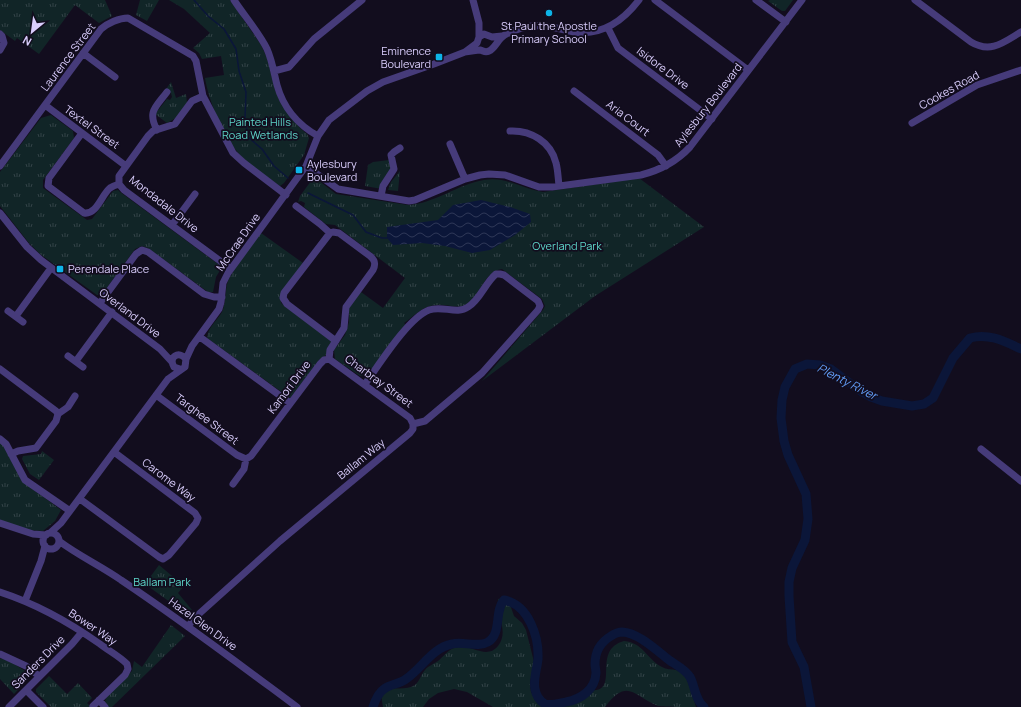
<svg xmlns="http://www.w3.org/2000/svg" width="1021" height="707" viewBox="0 0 1021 707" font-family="Manrope,sans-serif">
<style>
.park{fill:url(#park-tufts)}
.water{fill:url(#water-waves)}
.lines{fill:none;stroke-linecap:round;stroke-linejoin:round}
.stream{stroke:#0b1639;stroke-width:1.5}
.river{stroke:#0b1639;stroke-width:9}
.minor{stroke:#463b7a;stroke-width:7}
.poi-dot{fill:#0db4e8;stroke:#120d1e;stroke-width:1.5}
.labels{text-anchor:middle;stroke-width:3.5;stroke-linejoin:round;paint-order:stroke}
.poi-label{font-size:11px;fill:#d9cdfc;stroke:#120d1e;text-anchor:start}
.street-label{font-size:11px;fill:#d9cdfc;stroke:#120d1e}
.park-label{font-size:11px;fill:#5ed7ca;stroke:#120d1e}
.water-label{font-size:12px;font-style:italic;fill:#619cf6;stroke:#120d1e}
</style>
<defs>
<pattern id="park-tufts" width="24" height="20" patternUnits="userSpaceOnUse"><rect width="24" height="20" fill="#112527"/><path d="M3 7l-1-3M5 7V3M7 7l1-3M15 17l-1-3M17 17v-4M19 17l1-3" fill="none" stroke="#334347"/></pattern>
<pattern id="water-waves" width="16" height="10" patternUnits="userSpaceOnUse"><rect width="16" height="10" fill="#0b1639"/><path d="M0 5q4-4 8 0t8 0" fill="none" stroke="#2e3757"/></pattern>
</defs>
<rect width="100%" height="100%" fill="#120d1e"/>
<path class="park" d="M0,0h105l7,16 -13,7 -24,-18 -36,49 -22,-16 -2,3 -15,-11z
M140,0h19l-12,21 -11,-6z
M169,0h61l31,45 6,13 8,32 5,12 20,26 7,6 2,4 -5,17 -20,28 -4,3c-15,-11 -34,-22 -45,-37 -14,-19 -26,-48 -30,-71l19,-3 -3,-19 -19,3 -3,-6 -6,-5 17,-15 -26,-24z
M770,0h23l-8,11h-3l-14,-10z
M171,82l5,16 10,-4 1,9 -11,15 -9,5 -12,-9 12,-15 3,1 2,-3 -1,-4 -5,-4z
M51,115l22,16 1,7 -31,42v8l44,32 5,-1 21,-28 5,-1 2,2 102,75 -6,10 -3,15h-5l-60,-44 -6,-2 -7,3 -32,44 -4,2h-2l-57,-41 -11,-11 -29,-37v-34l41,-54z
M389,160l3,9 -10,20 -17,-3 3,-21 5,-3z
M400,171l-2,20 -10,-1 3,-8z
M314,177l22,17 72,11c26,-1 50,-21 76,-25 22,-4 38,9 59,12l96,-14 65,49 -109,69 -113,85 61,-71 2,-4 -3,-7 -40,-30c-20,3 -21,29 -37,36 -8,4 -20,-1 -28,0 -13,0 -23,11 -33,18l2,2 -38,50 -8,1 -25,-17 -1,-9 11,-15 4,-13v-14l12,-16 22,16 22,-30 -70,-53 -9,-1 -22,-17 1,-4 -4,-2 -3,1 2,-6z
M261,233l42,30 -21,29 -1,11 51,38 -6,14 -7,5 -29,38 -83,-60c1,-11 10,-17 15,-26 5,-11 2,-23 7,-33 8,-16 22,-32 32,-46z
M0,442l3,3 20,37 38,28 -6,11 -12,10 -16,-1 -27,-7z
M42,451l12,9 -15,20 -9,-6 -8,-15 1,-3 18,-2z
M159,565l25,21 -6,7 14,17h-11l-36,-26z
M503,598l5,1 6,17 8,7 4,7 8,32 -4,21 1,9 5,9 8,6h-51l-26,-15 -13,-3 -16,4 -9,6 -6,8h-40l-2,-12 6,-7c9,0 20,2 28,-3 5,-4 6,-11 10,-15 3,-4 9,-6 13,-9 5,-4 10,-11 16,-13 15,-6 32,13 44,-2 11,-13 -1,-31 0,-45v-2z
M171,625l14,11 -73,71h-6l2,-1 -3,-5 2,-5 25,-25 2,-10 8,6z
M624,641c20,2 22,18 38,26 9,5 15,-1 25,10 5,5 6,22 9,30 -9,0 -31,0 -38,-1 -25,-10 -30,-29 -53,1h-51l23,-7 10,-10c37,5 2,-39 37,-49z
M0,658l11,4 19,12v3l-16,17 -14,-15z
M49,676l18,18 11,-11 14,15 -5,5 4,4h-40l-15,-15v-3z"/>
<path class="water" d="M481,200l29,7 20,7 1,8 -16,13 -25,15 -18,3 -27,-7 -23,-3 -29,2 -6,-7v-11l51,-7 15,-15z"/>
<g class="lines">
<path class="stream" d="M194,0l14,16 16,13 12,20 3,22 7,21 -1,26 3,19 14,12 12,17 14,12
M308,193l45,22 13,17 16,6h5"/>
<path class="river" d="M373,707c2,-6 5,-14 11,-18 6,-5 16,-5 22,-10 16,-11 26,-31 46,-35 11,-3 26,4 36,-2 14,-8 6,-31 16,-42 25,5 35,37 34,59 -1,10 -5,21 -3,30 1,6 5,12 10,15 6,2 15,-1 21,-2 15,-3 29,-12 30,-29 0,-3 -1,-6 -1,-9 0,-12 6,-22 16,-28 3,-2 7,-4 11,-4 17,1 34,18 47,28 7,5 16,9 21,17 5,9 5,23 14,30
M811,707l-7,-40 -12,-25 -3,-46v-14l3,-14 13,-28 3,-21 -2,-25 -18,-39 -4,-14 -3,-23 1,-18 3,-13 10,-18 12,-5 13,1 11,4 31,23 9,5 11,4 30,5 12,-2 9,-6 20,-40 17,-20c19,-5 34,3 51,11"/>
<path class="minor" d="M234,0c9,14 26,34 33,49 5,11 7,24 10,36 6,22 21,40 41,51
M473,0l6,23v14
M655,0l93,70
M756,0l30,22
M915,0l56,42c20,12 33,0 50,-10
M608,28l10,20 94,71
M0,34l2,2 2,7 -4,7
M465,52c5,0 11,-2 15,-2 4,1 5,3 9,1 5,-2 8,-9 12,-13 6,-6 17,-9 25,-11 17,-4 32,2 48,5 28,4 49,-11 65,-32
M83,53l32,24
M274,71l15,-4 25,-28 48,-39
M574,91l84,64 8,11
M203,96l-11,5 -17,23 -22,7 -5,5 -29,40v8l5,6 107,79
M45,105l81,61
M912,123l65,-38 44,-15
M157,130c-10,-19 -1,-23 10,-38
M510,131c21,-1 41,11 46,32 2,7 2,15 3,22
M82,133l-33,45 -1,8 36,27c13,2 18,-19 26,-25 3,-2 6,-3 9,-4
M450,144l15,35
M0,166l101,-137c7,-6 18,-11 27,-11l65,38 3,5 7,35 30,57 11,10 42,32
M306,166l32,23 71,12 6,-1 50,-21 15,-4 9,-1 16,1 34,12h13l89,-12c20,-5 35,-13 49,-28l112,-147
M381,196l2,-10 11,-17 -3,-14 3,-3 6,-4
M296,206l24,18 10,9
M0,213l27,34 14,13 119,89 12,13
M172,225l23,-31
M330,233l-46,60 -1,5 4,6 49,37
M100,303l36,-49 6,-4 6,2 56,42 10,3h8
M8,311l15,11
M16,316l35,-48
M200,337l90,66
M68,356l15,11
M329,359l1,-9 14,-22 2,-21 27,-37c3,-6 2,-10 -3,-14l-31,-23 -6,-1 -3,1
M329,359l81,59 3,6
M76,361l36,-49
M0,369l56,42 2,3 -2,7 -20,27 -18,3 -7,3
M180,369l-6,-2c-6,-10 5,-17 12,-8
M365,384c14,-19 43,-66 64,-74 13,-5 28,5 39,-3 12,-7 17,-24 28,-33h4l4,1 34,26 2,5 -2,4 -56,63 -57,48 -12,3
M156,395l81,60 9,4
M58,414l10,-7 7,-11
M0,439l6,5 19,36 45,31
M981,449l40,32
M233,484l11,-15 2,-10 5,-3 69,-92 4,-4 5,-1
M80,499l79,58 4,2 6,-4 27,-32 2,-5 -3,-5 -81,-61
M0,523l33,11 13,1
M50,533l11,-10 107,-144 17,-12 1,-8 6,-13 27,-37 2,-7 2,-19 5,-10 78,-107 12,-30 11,-16 38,-29 16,-9 51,-18 31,-12 12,-9 2,-6 5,-3 8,3 10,-1
M43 541a8 8 0 1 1 16 0a8 8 0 1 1-16 0Z
M59,541c20,15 42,25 62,39 60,40 118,84 176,127
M0,592c37,12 69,30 100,52 9,7 19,12 27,20l1,5 -3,6 -32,31
M25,601l16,-40 4,-15
M188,626l12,-13 80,-72 130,-108 3,-4v-5
M0,654l26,12 13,10
M26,690l17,17
M99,700l6,7
M9,707l63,-63 10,-12"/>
</g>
<g class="poi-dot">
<circle cx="549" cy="13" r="4"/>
<rect x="435" y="53" width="8" height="8" rx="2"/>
<rect x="295" y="166" width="8" height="8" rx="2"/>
<rect x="56" y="265" width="8" height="8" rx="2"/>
</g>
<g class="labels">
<g class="poi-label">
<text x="549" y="30" text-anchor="middle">St Paul the Apostle<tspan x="549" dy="13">Primary School</tspan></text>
<text x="431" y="55" text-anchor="end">Eminence<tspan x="431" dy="13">Boulevard</tspan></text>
<text x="307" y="168">Aylesbury<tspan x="307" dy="13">Boulevard</tspan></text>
<text x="68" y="273">Perendale Place</text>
</g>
<g class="street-label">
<text transform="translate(68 57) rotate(-53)" y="4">Laurence Street</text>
<text transform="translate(663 68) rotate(37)" y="4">Isidore Drive</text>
<text transform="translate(949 90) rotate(-29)" y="4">Cookes Road</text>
<text transform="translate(708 105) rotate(-52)" y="4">Aylesbury Boulevard</text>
<text transform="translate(628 118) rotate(37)" y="4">Aria Court</text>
<text transform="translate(92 127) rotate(36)" y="4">Textel Street</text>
<text transform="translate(164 204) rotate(38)" y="4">Mondadale Drive</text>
<text transform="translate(238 242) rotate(-55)" y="4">McCrae Drive</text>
<text transform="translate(130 313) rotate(37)" y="4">Overland Drive</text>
<text transform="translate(379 381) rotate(36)" y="4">Charbray Street</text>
<text transform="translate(289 387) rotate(-53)" y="4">Kamori Drive</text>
<text transform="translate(207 419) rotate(37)" y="4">Targhee Street</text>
<text transform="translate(361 459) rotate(-39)" y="4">Ballam Way</text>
<text transform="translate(169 480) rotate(37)" y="4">Carome Way</text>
<text transform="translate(203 624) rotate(36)" y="4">Hazel Glen Drive</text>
<text transform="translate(93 627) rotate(34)" y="4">Bower Way</text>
<text transform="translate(38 662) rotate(-45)" y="4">Sanders Drive</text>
</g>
<g class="park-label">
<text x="260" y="126">Painted Hills<tspan x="260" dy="13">Road Wetlands</tspan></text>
<text x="567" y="250">Overland Park</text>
<text x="162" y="586">Ballam Park</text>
</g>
<g class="water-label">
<text transform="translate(847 382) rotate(27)" y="4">Plenty River</text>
</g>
</g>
<g transform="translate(32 32) rotate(209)" stroke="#120d1e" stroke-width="3" paint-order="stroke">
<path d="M0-3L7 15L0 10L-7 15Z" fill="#d9cdfc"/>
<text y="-6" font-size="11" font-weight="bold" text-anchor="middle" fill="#d9cdfc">N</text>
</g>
</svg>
